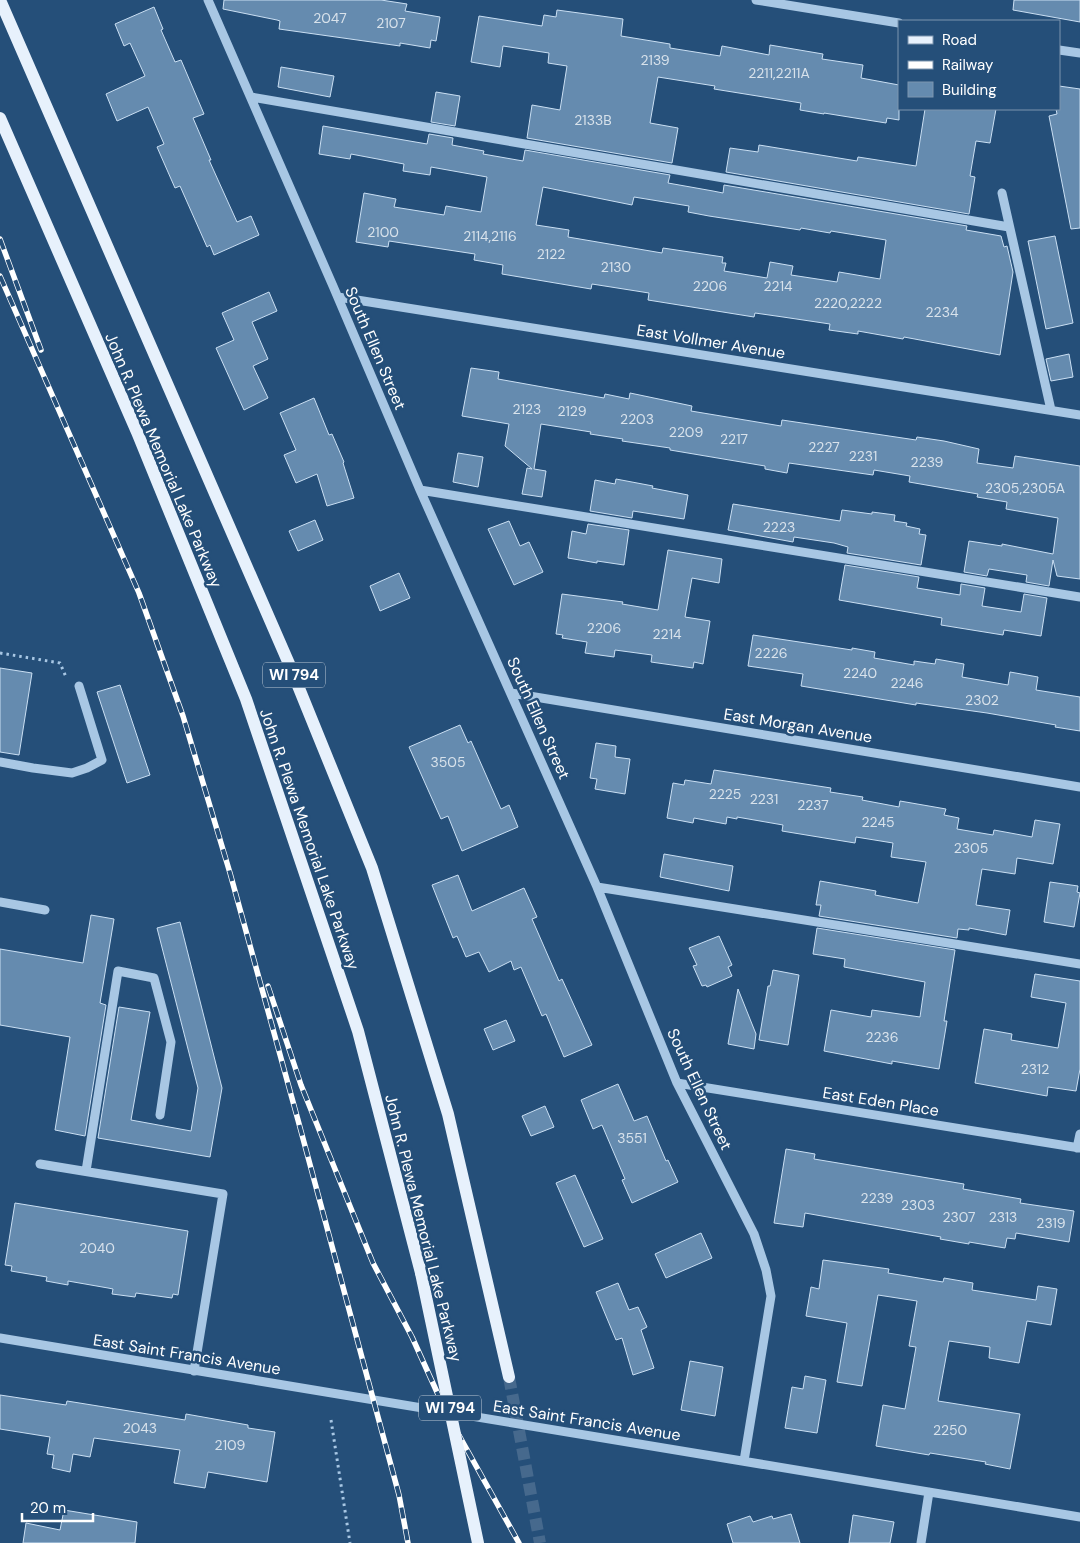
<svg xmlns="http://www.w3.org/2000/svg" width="1080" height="1543" viewBox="0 0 1080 1543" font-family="'DM Sans',sans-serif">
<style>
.building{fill:#658baf;stroke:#cadff3;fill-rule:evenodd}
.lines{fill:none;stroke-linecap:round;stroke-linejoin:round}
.major-tunnel{stroke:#46698d;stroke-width:12;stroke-dasharray:12 6;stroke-linecap:butt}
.path{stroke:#a8c7e4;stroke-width:3;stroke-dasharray:2.5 4;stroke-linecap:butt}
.minor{stroke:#a8c7e4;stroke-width:9}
.major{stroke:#e7f1fc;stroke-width:12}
.rail-casing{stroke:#fff;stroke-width:5.5}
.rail{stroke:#254f79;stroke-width:4;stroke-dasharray:11;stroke-linecap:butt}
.major-bridge{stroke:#e7f1fc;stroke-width:12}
.labels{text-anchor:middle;stroke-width:5;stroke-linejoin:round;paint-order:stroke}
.number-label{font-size:14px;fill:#d8e2eb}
.shield{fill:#254f79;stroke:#becad7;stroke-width:1}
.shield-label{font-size:15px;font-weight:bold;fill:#fff}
.street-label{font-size:16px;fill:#fff;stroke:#254f79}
</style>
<rect width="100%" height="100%" fill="#254f79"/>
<path class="building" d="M224,0h157l26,4 -2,7 35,6 -4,24 -5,-1 -1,8 -30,-5v3l-121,-17 1,-8 -3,-1 -54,-11z
M1014,0h66v22l-67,-12z
M154,7l9,22 -2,1 14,32 6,-2 23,54 -11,4 18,42h-2l28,62 14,-6 8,19 -45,20 -4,-10 -3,2 -27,-61 -5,2 -18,-41 7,-3 -16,-37 -31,14 -11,-27 39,-18 -15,-33 -6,3 -9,-22z
M557,10l66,9 -2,17 49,8v4l50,8 2,-10 47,9 1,-10 53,9 -1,5 41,6 -2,13 38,7v35l-12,-2 -1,5 -62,-10v1l-24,-4 1,-7 -87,-14 1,-3 -57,-9 -8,46 28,5 -6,35 -145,-25 5,-33 28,5 7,-44 -19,-3 1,-10 -46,-7 -3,21 -29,-5 8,-46 63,10 2,-11 12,2z
M281,67l53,9 -4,21 -52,-10z
M1059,86l21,3v139l-9,1 -22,-113 8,-2 -1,-5h3z
M436,92l24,4 -5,30 -24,-4z
M925,109h71l-6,34 -14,-2 -6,35 5,1 -6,37 -243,-42 4,-24 28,4 1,-7 98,16 1,-4 58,9z
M323,126l104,18 2,-10 24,4 -1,7 32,6 -1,3 40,7 2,-11 145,25 -2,8 45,8 10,2 1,-8 243,41 -1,4 35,6 3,11 3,-1 6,26 -13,83 -96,-18 -1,2 -45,-8v3l-29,-4 1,-6 -47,-7 -28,-4 -1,4 -106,-17 1,-7 -57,-9 -1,5 -89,-15 1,-9 -29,-5 1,-6 -86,-13 -1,6 -32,-5 8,-49 32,6 -2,8 50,8 2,-9 35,6 6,-35 -56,-10 -1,8 -27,-4 1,-7 -53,-10 -1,5 -31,-5zM543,187l89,18 2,-8 55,9 -1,6 21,4 91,14 1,-2 29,5 1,-2 55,9 -6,39 -41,-7 -2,10 -46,-7 2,-9 -23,-4 -3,16 -43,-7 2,-8h-4l1,-6 -60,-9 -1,5 -94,-16 1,-7 -33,-5z
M1055,236l18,87 -27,6 -18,-88z
M269,292l8,19 -25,11 16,37 -15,7 15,32 -24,12 -28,-62 18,-8 -12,-27z
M1069,354l4,23 -22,4 -5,-22z
M471,368l28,4 -1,7 106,19 1,-4 24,5 1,-6 62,13 -1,5 90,15 1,-6 134,20 1,-3 27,4 35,8 -2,14 36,5 2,-12 65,10v113l-23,-3 -4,-16 -4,26 -23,-4 1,-7 -38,-6 -2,7 -23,-4 5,-31 33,5v-2l51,10 5,-36 -52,-9 1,-7 -30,-5 1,-3 -69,-12 1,-6 -36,-6 -1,5 -84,-12 -2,10 -22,-4v-3l-95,-16v-2l-48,-7 1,-2 -33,-5 1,-2 -50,-8 -7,45 12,2 -4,26 -20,-3 5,-26 5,1 -27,-23 4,-22 -47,-8z
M314,398l15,37 3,-1 12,28 -1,1 11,35 -27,8 -10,-32 -21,9 -12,-28 12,-5 -16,-37z
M458,453l25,4 -5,30 -25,-5z
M616,479l37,7 -1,2 36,7 -4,24 -51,-8 -1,7 -42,-7 5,-31 20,4z
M733,504l107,17 2,-11 30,4v-2l23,3 -1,6 13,2 -1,3 14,3 -1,5 7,1 -5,30 -74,-12 1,-6 -14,-4 -40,-6 -1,5 -65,-12z
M315,520l8,20 -25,11 -9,-20z
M509,521l11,25 9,-4 14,30 -29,13 -26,-56z
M588,524l41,6 -5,35 -27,-4v2l-29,-5 4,-27 14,3z
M668,550l54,9 -3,24 -27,-5 -7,39 25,4 -7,43 -9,-2 -1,6 -42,-6 1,-7 -37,-5 -1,7 -29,-4 2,-11 -25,-4 1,-3 -7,-1 6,-40 61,8 -1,2 36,6z
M845,565l74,12 -2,11 43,7 1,-11 24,4 -3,18 39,6 3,-18 23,4 -6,38 -37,-6 -1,5 -62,-10 1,-7 -103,-18z
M399,573l11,25 -30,13 -10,-25z
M753,635l99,15v-2l23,4 -1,6 40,7v-4l21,3 1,-5 28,5 -2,13 46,8 2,-13 28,5 -2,13 44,7v34l-25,-4 1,-2 -69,-12 -71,-10v2l-115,-19 2,-12 -55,-8z
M0,668l32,5 -13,82 -19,-3z
M120,685l30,90 -23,8 -30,-91z
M460,725l8,18 3,-2 30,68 8,-4 9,22 -56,24 -14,-35 -7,3 -32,-72z
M596,743l20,3 -1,11 15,2 -5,35 -30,-5 2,-10 -7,-1z
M714,770l117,18 -1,4 33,5 -1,3 37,7 1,-6 46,8 -2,6 15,3 -2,11 36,6 1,-5 38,7 3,-17 25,4 -7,40 -36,-6 -2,16 -33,-5 -6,36 34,5 -4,25 -37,-7v2l-11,-1 -1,9 -138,-22 2,-11h-5l4,-24 56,10 -1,4 43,8 8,-41 -35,-5 2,-14 -37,-6 -1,6 -73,-12 1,-6 -46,-8v2l-10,-2 -1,7 -32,-6 -1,5 -26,-5 6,-35 11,2 1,-5 26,4z
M664,854l69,12 -4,25 -69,-14z
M458,875l14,36 52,-23 13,29 -5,2 27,62 3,-2 30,66 -28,12 -18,-43 -4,2 -21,-49 -7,3 -3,-9 -22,11 -10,-20 -13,5 -9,-21 -4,2 -21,-53z
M1050,882l28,4 -1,6 3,1 -6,34 -30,-5z
M91,915l23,4 -14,84 6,2 -21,131 -30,-6 15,-93 -70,-12v-76l83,14z
M180,922l42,166 -12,69 -112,-19 21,-131 31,5 -19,108 60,11 7,-43 -41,-160z
M817,928l138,22 -11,71h3l-8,48 -47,-8v3l-68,-13 7,-41 40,7 1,-7 48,7 5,-35 -81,-15 1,-8 -32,-5z
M719,936l13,29 -4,2 4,9 -25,11 -1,-2 -4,1 -9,-20 4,-1 -8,-17z
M773,970l26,5 -11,70 -29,-5 9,-54h2z
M1035,974l45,7v88l-4,22 -28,-4 -1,9 -72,-13 9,-54 28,5 -1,6 47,8 8,-45 -35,-6z
M738,989l18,45 -2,15 -26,-5z
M506,1020l9,21 -22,9 -9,-21z
M618,1084l16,37 13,-5 19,45 2,-1 10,22 -46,21 -10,-23 3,-1 -23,-54 -9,4 -12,-29z
M545,1106l9,21 -23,9 -9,-20z
M786,1149l29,5 -1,5 150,25 -1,5 58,10 -1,4 54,8 -5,31 -53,-9 -1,6 -8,-1 -2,10 -36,-6v2l-29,-5 1,-2 -136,-24 -2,14 -29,-4z
M575,1175l28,64 -19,8 -28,-64z
M15,1203l173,28 -10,64 -5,-1 -1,4 -36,-5 -1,4 -23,-3 1,-5 -5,-1 -40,-7v4l-22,-4 1,-4 -36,-6 1,-5 -7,-1z
M701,1233l11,25 -46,20 -11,-24z
M823,1260l66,9 -1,4 55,9 1,-4 29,5 -1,7 64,10 2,-14 19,3 -6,36 -24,-4 -8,42 -30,-5 1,-11 -41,-6 -11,60 82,13 -10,55 -25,-5 1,-2 -56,-9 -1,2 -53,-9 7,-41 22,4 11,-62 -7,-1 8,-45 -39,-6 -16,91 -25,-4 10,-59 -41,-7 5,-29 8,2z
M618,1283l11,27 9,-3 9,20 -6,3 13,38 -21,7 -11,-37 -6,2 -20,-48z
M690,1361l33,6 -8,49 -34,-6z
M805,1376l21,4 -9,53 -32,-5 7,-41 11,2z
M0,1395l66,10 1,-4 118,19 1,-6 62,11v3l27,4 -8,50 -59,-10 -3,16 -31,-5 6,-33 -86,-12 -4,19 -17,-3 -3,18 -18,-4 2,-13 -7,-1 3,-17 -50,-8z
M64,1510l73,12 -2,21h-112l3,-20 34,7z
M791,1514l9,29h-67l-6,-19 23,-8 3,6 19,-6 1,3z
M853,1515l41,7 -4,21h-41z"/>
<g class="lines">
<path class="major-tunnel" d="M509,1377l31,166"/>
<path class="path" d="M0,653l60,10 6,14
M331,1420l19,123"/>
<path class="minor" d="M208,0l125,286 87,204 177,397 80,196 77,151 12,36 5,26 -27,165
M756,0l143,23
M1059,50l21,3
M251,97l758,130
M1002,193l49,217
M338,297l742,118
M420,490l660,107
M511,693l569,94
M0,762l33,6 39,5 15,-5 15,-8 -23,-74
M597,887l483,77
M0,902l45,8
M677,1083l403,65
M1077,1148l3,-14
M40,1164l183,30 -29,177
M86,1171l32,-200 36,7 17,64 -11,73
M0,1338l1080,179
M921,1543l8,-51"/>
<path class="major" d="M0,0l290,666 82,202 76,246 61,263
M0,118l137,314 109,267 112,332 63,242"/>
<g class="rail-casing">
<path id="rail" d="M0,239l41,111
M0,276l139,317 44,123 47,157 68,247 101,375 9,48
M268,986l33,99 72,178 39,74 34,75 73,131"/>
</g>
<use href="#rail" class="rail"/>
<path class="major-bridge" d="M421,1273l57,270"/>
</g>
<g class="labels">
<g class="number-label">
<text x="330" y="23">2047</text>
<text x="391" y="28">2107</text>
<text x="655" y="65">2139</text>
<text x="779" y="78">2211,2211A</text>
<text x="593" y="125">2133B</text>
<text x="383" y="237">2100</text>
<text x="490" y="241">2114,2116</text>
<text x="551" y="259">2122</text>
<text x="616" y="272">2130</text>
<text x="710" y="291">2206</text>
<text x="778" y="291">2214</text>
<text x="848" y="308">2220,2222</text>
<text x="942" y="317">2234</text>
<text x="527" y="414">2123</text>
<text x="572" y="416">2129</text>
<text x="637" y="424">2203</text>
<text x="686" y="437">2209</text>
<text x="734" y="444">2217</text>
<text x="824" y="452">2227</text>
<text x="863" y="461">2231</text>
<text x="927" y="467">2239</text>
<text x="1025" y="493">2305,2305A</text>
<text x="779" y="532">2223</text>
<text x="604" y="633">2206</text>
<text x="667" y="639">2214</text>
<text x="771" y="658">2226</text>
<text x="860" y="678">2240</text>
<text x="907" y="688">2246</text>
<text x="982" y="705">2302</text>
<text x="448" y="767">3505</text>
<text x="725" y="799">2225</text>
<text x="764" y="804">2231</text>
<text x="813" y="810">2237</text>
<text x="878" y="827">2245</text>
<text x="971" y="853">2305</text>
<text x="882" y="1042">2236</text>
<text x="1035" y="1074">2312</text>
<text x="632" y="1143">3551</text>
<text x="877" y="1203">2239</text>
<text x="918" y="1210">2303</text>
<text x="959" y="1222">2307</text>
<text x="1003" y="1222">2313</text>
<text x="1051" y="1228">2319</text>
<text x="97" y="1253">2040</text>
<text x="140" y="1433">2043</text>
<text x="950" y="1435">2250</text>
<text x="230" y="1450">2109</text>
</g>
<g class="shield">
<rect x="263" y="662.5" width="62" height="25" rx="4"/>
<rect x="419" y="1395.5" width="62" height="25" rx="4"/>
</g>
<g class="shield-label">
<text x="294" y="680">WI 794</text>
<text x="450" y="1413">WI 794</text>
</g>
<g class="street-label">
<text transform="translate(711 341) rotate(9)" y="6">East Vollmer Avenue</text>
<text transform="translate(376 348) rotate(67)" y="6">South Ellen Street</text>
<text transform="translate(164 460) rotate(67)" y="6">John R. Plewa Memorial Lake Parkway</text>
<text transform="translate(539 718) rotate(66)" y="6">South Ellen Street</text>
<text transform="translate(798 725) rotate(9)" y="6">East Morgan Avenue</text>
<text transform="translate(310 839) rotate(71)" y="6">John R. Plewa Memorial Lake Parkway</text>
<text transform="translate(700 1089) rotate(65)" y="6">South Ellen Street</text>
<text transform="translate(881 1101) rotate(9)" y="6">East Eden Place</text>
<text transform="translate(424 1228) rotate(76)" y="6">John R. Plewa Memorial Lake Parkway</text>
<text transform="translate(187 1354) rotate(9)" y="6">East Saint Francis Avenue</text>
<text transform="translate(587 1420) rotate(9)" y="6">East Saint Francis Avenue</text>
</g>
</g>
<rect x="898" y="20" width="162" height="90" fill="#254f79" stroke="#7c95af"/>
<rect x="908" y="36" width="25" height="8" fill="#e7f1fc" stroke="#7c95af"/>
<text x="942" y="45" font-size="15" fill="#ffffff">Road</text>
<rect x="908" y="61" width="25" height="8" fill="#ffffff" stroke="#7c95af"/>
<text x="942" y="70" font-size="15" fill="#ffffff">Railway</text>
<rect x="908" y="82" width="25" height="15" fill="#658baf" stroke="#7c95af"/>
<text x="942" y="95" font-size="15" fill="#ffffff">Building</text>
<path d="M22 1513v8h71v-8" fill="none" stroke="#ffffff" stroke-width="2.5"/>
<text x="30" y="1513" font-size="15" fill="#ffffff" stroke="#254f79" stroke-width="4" paint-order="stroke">20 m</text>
</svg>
